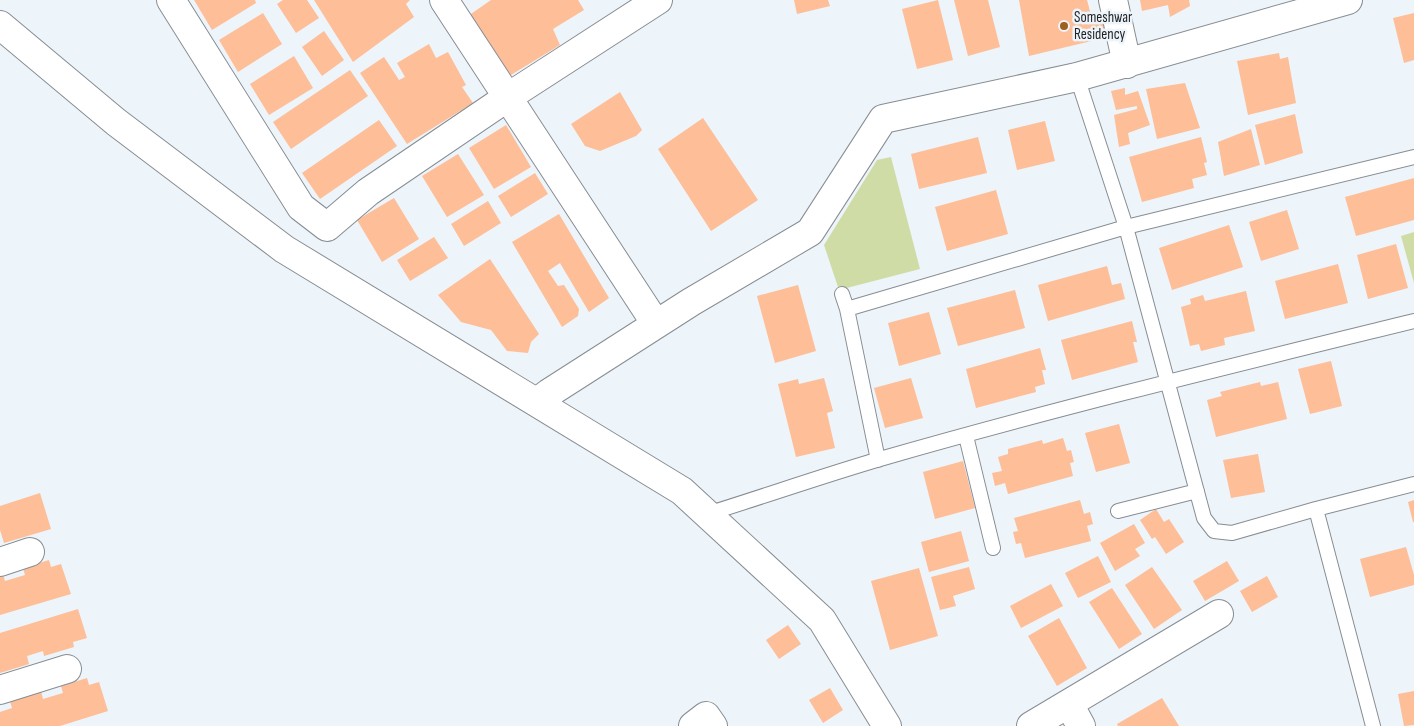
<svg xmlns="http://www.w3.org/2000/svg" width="1414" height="726" viewBox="0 0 1414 726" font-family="'Sofia Sans Condensed',sans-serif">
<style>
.green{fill:#cfdca6}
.building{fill:#fdbe98}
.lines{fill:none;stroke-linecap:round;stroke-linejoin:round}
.lane-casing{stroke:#878d93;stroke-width:16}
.street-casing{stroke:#878d93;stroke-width:30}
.lane{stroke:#fff;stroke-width:14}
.street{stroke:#fff;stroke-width:28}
.poi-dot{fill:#9c6121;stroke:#edf4fa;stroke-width:2}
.labels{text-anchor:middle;stroke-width:5;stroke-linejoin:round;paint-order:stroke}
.poi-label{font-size:15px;fill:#1f2123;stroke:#edf4fa;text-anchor:start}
</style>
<rect width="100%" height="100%" fill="#edf4fa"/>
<path class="green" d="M891,157l29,112 -81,21 -15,-45 53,-85z
M1414,232v51l-13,-47z"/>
<path class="building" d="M194,0h61l1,3 -44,27z
M283,0h24l12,18 -23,15 -19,-29z
M314,0h96l-4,4 8,13 -61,45z
M491,0h87l6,10 -31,19 7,16 -54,33 -38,-62z
M794,0h34l2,6 -33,8z
M938,0l15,60 -36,9 -15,-60z
M954,0h34l12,47 -32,9z
M1019,0h68l4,15 11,-2 6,24 -79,19z
M1140,0h49l1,6 -20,11 -2,-12 -26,6z
M263,13l19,31 -44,28 -19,-32z
M1414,13v47l-10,3 -11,-45z
M324,31l20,29 -22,16 -20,-29z
M429,44l7,14 12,-6 18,33 -4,2 11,16 -66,41 -47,-71 24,-16 15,23 6,-3 -8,-14z
M1279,53l1,6 8,-2 8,46 -48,12 -11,-54z
M294,56l19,32 -44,27 -19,-31z
M350,70l18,26 -77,53 -18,-27z
M1185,83l15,45 -43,11 -11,-50z
M1125,88v7l13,-4 12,34 -22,8 2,11 -11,3 -5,-32 23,-6v-3l-21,4 -5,-19z
M620,92l22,38 -6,6 -36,15 -15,-5 -14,-22z
M1295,114l8,39 -38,12 -10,-40z
M703,118l55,82 -47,31 -53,-82z
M379,120l18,26 -77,53 -18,-26z
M1045,121l10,40 -38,9 -9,-40z
M506,125l25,42 -37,22 -25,-41z
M1251,129l9,36 -36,11 -6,-34z
M978,137l9,36 -68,16 -8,-35z
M1201,137l6,25 -3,1 3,12 -15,4 2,9 -52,14 -13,-45z
M458,154l26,41 -37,22 -25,-41z
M535,173l13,21 -37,23 -13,-21z
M1414,178v42l-58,16 -11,-39z
M996,190l12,44 -61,17 -12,-44z
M394,198l25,41 -37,23 -25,-42z
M488,201l13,22 -37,23 -13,-22z
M1287,210l12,39 -38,12 -12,-39z
M559,214l50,84 -20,14 -29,-49 -12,8 10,15 6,-1 15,24 -1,7 -16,11 -50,-85z
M1229,225l14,42 -71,23 -13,-42z
M434,237l14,21 -38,23 -13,-21z
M1396,244l12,44 -40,11 -11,-44z
M490,259l49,75 -8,8 -3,11 -21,-2 -16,-21 -30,-8 -23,-27z
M1338,264l10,39 -63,16 -10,-38z
M1107,266l5,19 9,-2 4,16 -77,22 -10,-36z
M798,285l18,66 -41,12 -18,-67z
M1015,290l10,38 -67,18 -11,-38z
M1246,291l9,40 -31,7 1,7 -24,6 -2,-7 -9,2 -9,-39 10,-3 -1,-5 13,-4 2,6z
M929,312l12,42 -42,12 -11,-43z
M1132,321l5,21h-4l5,20 -66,18 -11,-40z
M1040,348l6,22h-4l3,14 -10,3 1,5 -60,16 -10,-39z
M1331,361l11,45 -32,8 -12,-45z
M824,378l9,33 -6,2 8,35 -39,9 -18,-73 20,-5 1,5z
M911,378l12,40 -38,10 -11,-40z
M1260,382l1,4 17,-4 9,37 -71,18 -9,-37 15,-4 -2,-4z
M1119,424l11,39 -34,9 -11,-39z
M1063,438l4,13 4,-1 3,12 -4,1 3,13 -65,18 -3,-11 -10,3 -3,-13 10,-2 -4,-14 10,-3v-5l34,-9 1,4z
M1258,454l7,38 -34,6 -8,-38z
M963,461l12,47 -40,11 -12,-47z
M40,493l11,36 -47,14 -4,-13v-24z
M1080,500l4,14 6,-2 3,12 -6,2 4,15 -66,17 -4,-15 -5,1 -3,-12 5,-1 -4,-13z
M1414,500v22h-1l-5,-20z
M1156,509l8,13 5,-3 15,23 -18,12 -11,-17 -3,2 -12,-19z
M1134,524l11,19 -10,6 5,7 -25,15 -15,-28z
M961,531l8,30 -40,11 -8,-30z
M1406,547l8,28v10l-44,12 -10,-38z
M1098,556l13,26 -33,16 -13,-25z
M49,560l2,7 10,-3 10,30 -71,21v-40l3,-1 2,7 20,-6 -2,-7z
M1227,561l12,20 -34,20 -12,-20z
M969,567l6,22 -22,7 3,10 -16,4 -9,-33z
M1152,567l30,43 -28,19 -29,-44z
M919,568l19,68 -48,14 -19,-69z
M1267,576l11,21 -26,15 -12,-21z
M1051,584l12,22 -42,22 -11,-22z
M1112,588l30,46 -23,15 -30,-47z
M78,609l9,29 -14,4 1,5 -30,9 -1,-5 -16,5 2,8 -29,9v-40z
M1059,618l28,50 -30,18 -29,-50z
M788,625l13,19 -22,15 -13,-19z
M87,678l2,7 10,-3 9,29 -48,15h-60v-14l12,-4 -2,-7 31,-10 2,8 20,-6 -2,-7z
M830,688l13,22 -20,13 -14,-23z
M1414,691v34l-10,1 -6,-32z
M1162,698l17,28h-61l-1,-2z"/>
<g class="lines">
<g class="lane-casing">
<path id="lane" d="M1077,77l49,150 78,291 10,13 18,2 84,-24 98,-25
M842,294l5,15
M966,436l27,112
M878,460l-31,-151 279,-82 288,-70
M1316,509l57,217
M1118,511l79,-20
M707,514c58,-18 115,-38 173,-55 177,-51 355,-94 534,-138"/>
</g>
<g class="street-casing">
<path id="street" d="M171,0l130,207 26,20 41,-35 140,-95 150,-97
M444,0l212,324
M1113,0l14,64
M0,25l116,97 168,127 398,242 140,129 65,106
M537,402l12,-9 142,-91 119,-70 73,-113 194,-42 271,-77
M0,562l30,-10
M0,690l67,-21
M1069,704l12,22
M693,726l13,-10 7,10
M1031,726l188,-112"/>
</g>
<use href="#lane" class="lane"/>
<use href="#street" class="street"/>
</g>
<circle class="poi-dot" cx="1064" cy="26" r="5"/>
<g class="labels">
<g class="poi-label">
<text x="1074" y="22">Someshwar<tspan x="1074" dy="17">Residency</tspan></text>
</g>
</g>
</svg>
